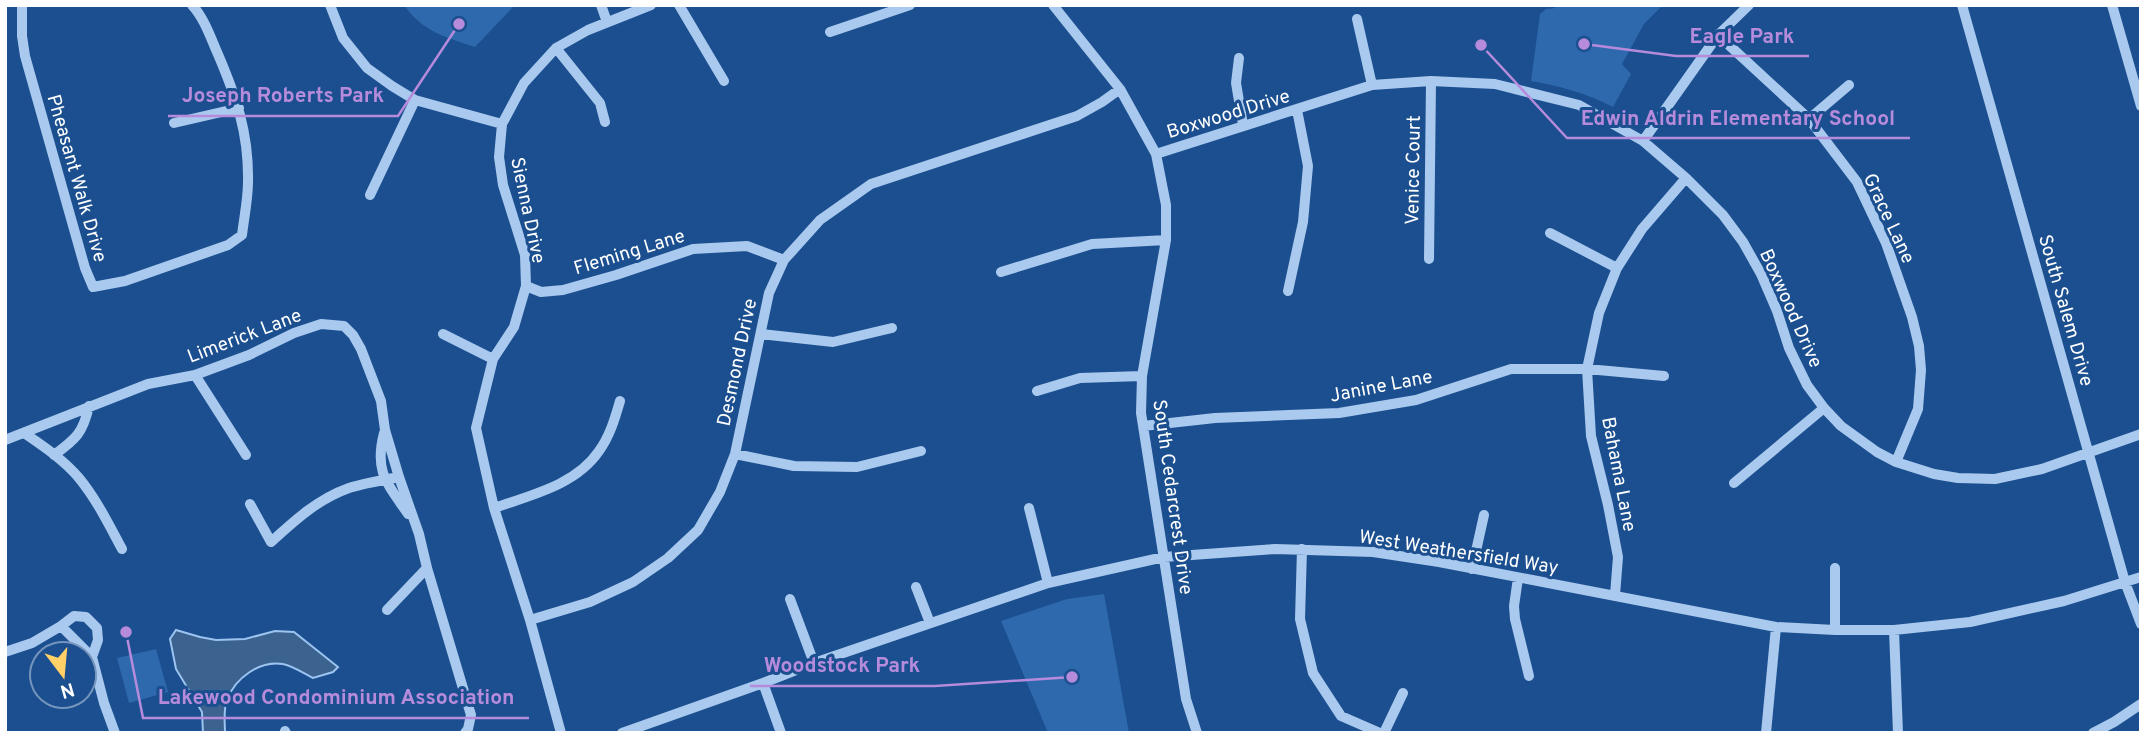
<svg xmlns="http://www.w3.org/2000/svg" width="2146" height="738" viewBox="0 0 2146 738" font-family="Overpass,sans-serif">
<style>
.green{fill:#2e69ad}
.water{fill:#3c6290;stroke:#9cc4f0;stroke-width:2}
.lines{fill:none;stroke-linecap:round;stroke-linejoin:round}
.minor{stroke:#a9c9ee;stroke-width:10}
.labels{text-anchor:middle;stroke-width:6;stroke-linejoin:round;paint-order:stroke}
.street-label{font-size:19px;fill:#fff;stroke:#1b4f8f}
.leader{fill:none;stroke:#b68bdc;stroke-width:2.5}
.callout-dot{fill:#b68bdc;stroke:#1b4f8f;stroke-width:2.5}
.callout-label{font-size:21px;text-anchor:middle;font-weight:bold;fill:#b68bdc;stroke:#1b4f8f;stroke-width:6;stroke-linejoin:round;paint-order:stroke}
</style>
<rect width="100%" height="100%" fill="#1b4f8f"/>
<path class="green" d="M404,5h111l-40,42c-30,-10 -52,-15 -71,-42z
M1556,5h107l-19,19 -22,40 9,10 -18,33c-27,-14 -53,-21 -82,-26l9,-67 6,-5 9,-1z
M1104,594l25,139h-81l-47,-112 66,-22z
M156,649l12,43 -39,11 -12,-45z"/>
<path class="water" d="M176,630l24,7 16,3 29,-1 30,-8 19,1 44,35 -5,5 -20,6c-8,-4 -20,-12 -30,-14 -23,-4 -48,14 -56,36 -4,10 -2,22 -2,33h-22l-1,-21 -26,-43 -6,-30z"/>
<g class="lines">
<path class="minor" d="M22,5v31l3,20 60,212 8,19 32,-6 103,-36 14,-10c2,-17 6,-36 6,-53 1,-49 -12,-86 -31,-130 -7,-16 -13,-34 -25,-47
M330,5l13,33 24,30 25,18 23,14 87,24
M601,5l6,17
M679,5l45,76
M1053,5l67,84 36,65 10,51v35l-24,136 -1,37 45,286 11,34
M1962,5l163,577 16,42
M2112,5l29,101
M1357,19l15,66
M830,32l80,-27
M1718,35l91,84 48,63 29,61 26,74 7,29 2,24 -3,39 -22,53
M556,48l44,55 5,19
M1239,58l-3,25 7,42
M1809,119l40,-34
M174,123l65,-15
M1643,141l75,-106 31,-30
M1156,154l216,-69 59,-4 64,3 84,21 64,36 43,37 37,37 20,27 18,32 16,37 12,37 18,37 17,23 17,18 36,26 19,10 38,12 24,4 37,1 47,-10 99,-35
M370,195l45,-95
M1550,233l67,35
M1429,259l2,-178
M1001,272l91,-28 74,-4
M526,286l15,6 22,-2 53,-15 77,-26 54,-3 37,14
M1288,291l15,-69 5,-56 -11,-56
M443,334l50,25
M761,334l72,8 59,-14
M195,375l51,80
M1037,391l43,-13 62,-2
M1143,426l72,-8 124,-5 77,-13 95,-31h76l77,7
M24,433c19,13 40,27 55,45 18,22 30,47 43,71
M384,433c-10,39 3,50 24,81
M5,440l143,-56 47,-9 54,-20 45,-22 27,-9 23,2 9,9 8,14 20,52 4,29 14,47 20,57 8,34 44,147 -3,14 -3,4
M735,454l59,12 63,1 64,-16
M54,455c22,-16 29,-22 35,-49
M1734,483l90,-75
M250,504l21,38c24,-22 47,-43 78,-54 16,-5 34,-8 50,-11
M494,508c37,-13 82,-23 105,-57 11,-15 16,-33 21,-50
M1029,508l19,75
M1302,549l-2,70 13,54 28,43 39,17
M1835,568v62
M1472,569l12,-54
M1518,578l-4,28 1,13 14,57
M916,587l14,36
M1615,595l3,-38 -10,-52 -17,-69 -4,-67 12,-56 18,-45 25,-39 44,-51
M790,599l24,64
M387,610l40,-42
M530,620l60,-18 43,-20 35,-24 30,-28 22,-38 15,-38 34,-161 15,-33 36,-40 51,-36 206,-68 25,-14 18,-13
M61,626l13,-10 12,1 11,11 1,12 -6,17
M1894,630l4,103
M5,652l27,-9 29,-17 31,31 12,46 11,30
M763,683l18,50
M285,731l1,2
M561,733l-31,-113 -36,-112 -18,-80 17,-69 21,-32 12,-41 -1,-31 -22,-70 -4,-28 3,-33 22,-41 32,-35 32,-18 63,-25
M622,733l141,-50 51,-20 234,-80 116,-26 111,-8 98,3 66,10 337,65 59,3h59l76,-8 94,-21 77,-24
M1384,733l19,-40
M1766,733l10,-106
M2093,733l21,-11 27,-18"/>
</g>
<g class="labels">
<g class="street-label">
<text transform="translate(1228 113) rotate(-17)" y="7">Boxwood Drive</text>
<text transform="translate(1412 170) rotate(-89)" y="7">Venice Court</text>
<text transform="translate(78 178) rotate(74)" y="7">Pheasant Walk Drive</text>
<text transform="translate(529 210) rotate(78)" y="7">Sienna Drive</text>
<text transform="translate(1890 218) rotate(65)" y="7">Grace Lane</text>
<text transform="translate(629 251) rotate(-17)" y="7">Fleming Lane</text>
<text transform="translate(1792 308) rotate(66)" y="7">Boxwood Drive</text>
<text transform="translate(2067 310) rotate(74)" y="7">South Salem Drive</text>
<text transform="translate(244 335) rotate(-21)" y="7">Limerick Lane</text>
<text transform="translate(736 362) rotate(-78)" y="7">Desmond Drive</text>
<text transform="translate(1381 385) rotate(-11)" y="7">Janine Lane</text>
<text transform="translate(1620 474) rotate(79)" y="7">Bahama Lane</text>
<text transform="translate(1174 497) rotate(82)" y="7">South Cedarcrest Drive</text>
<text transform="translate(1459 551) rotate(9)" y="7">West Weathersfield Way</text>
</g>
</g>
<path class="leader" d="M1584 44L1676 56H1809M459 24L398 116H168M1481 45L1567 138H1910M1072 677L935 686H750M126 632L143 718H529"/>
<g class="callout-dot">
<circle cx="1584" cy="44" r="7"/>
<circle cx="459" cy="24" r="7"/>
<circle cx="1481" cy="45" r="7"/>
<circle cx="1072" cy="677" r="7"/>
<circle cx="126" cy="632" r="7"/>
</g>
<g class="callout-label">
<text x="1742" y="43">Eagle Park</text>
<text x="283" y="102">Joseph Roberts Park</text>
<text x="1738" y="125">Edwin Aldrin Elementary School</text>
<text x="842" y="672">Woodstock Park</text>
<text x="336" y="704">Lakewood Condominium Association</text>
</g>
<rect width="2146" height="738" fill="none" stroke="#ffffff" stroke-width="14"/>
<g transform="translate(63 675) rotate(164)"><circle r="33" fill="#1b4f8f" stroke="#7695bc" stroke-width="2"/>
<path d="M0-5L12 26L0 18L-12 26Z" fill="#ffd166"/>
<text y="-10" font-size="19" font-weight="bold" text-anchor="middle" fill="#ffffff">N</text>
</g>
</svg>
